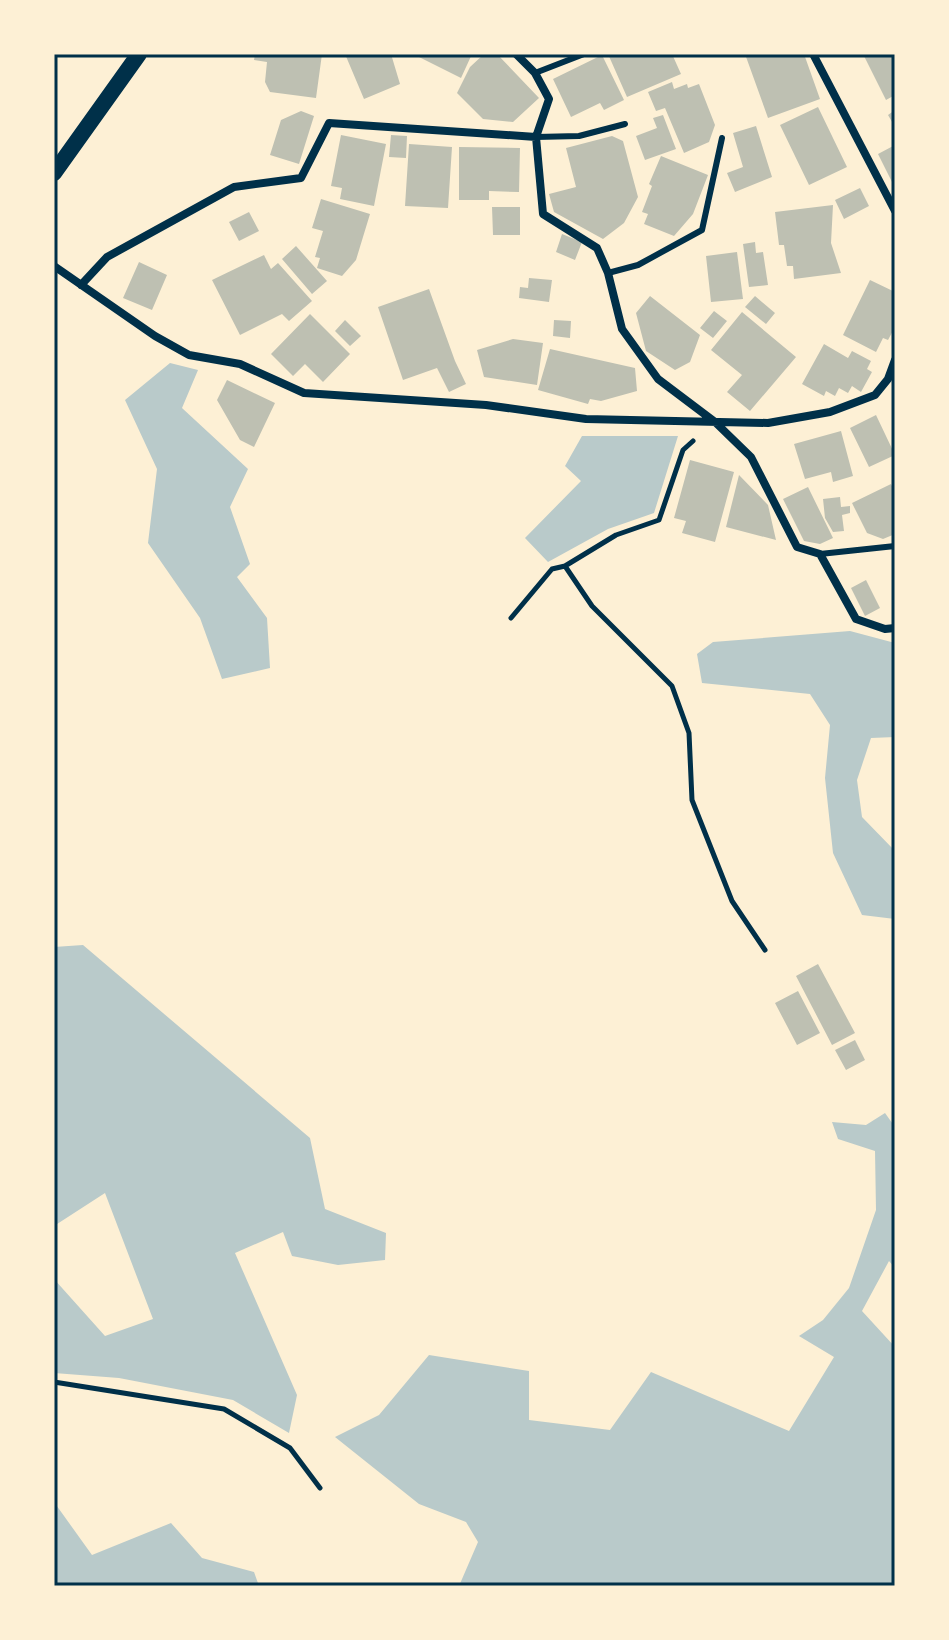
<svg xmlns="http://www.w3.org/2000/svg" width="949" height="1640" viewBox="0 0 949 1640" font-family="'Fira Sans',sans-serif">
<style>
.green{fill:#b9caca}
.building{fill:#bec0b2}
.lines{fill:none;stroke-linecap:round;stroke-linejoin:round}
.path{stroke:#003049;stroke-width:5}
.service{stroke:#003049;stroke-width:6}
.minor{stroke:#003049;stroke-width:8}
.secondary{stroke:#003049;stroke-width:16}
.neatline{fill:none;stroke:#003049;stroke-width:3}
</style>
<rect width="100%" height="100%" fill="#fdf0d5"/>
<path class="green" d="M170,363l28,7 -16,38 66,61 -18,38 20,57 -13,13 30,41 3,50 -48,11 -22,-61 -52,-75 9,-74 -32,-69z
M582,436h96l-24,77 -46,16 -60,33 -23,-24 56,-57 -16,-15z
M850,631l45,12v94l-24,1 -14,42 5,37 33,34v68l-33,-4 -29,-62 -8,-75 5,-53 -20,-31 -108,-11 -5,-29 16,-12z
M83,945l227,193 15,71 61,24 -1,27 -47,5 -46,-9 -9,-24 -48,21 62,142 -8,38 -56,-33 -114,-22 -65,-5v-94l51,57 48,-17 -48,-126 -51,33v-279z
M885,1113l10,14v141l-6,-7 -27,50 33,36v239h-436l19,-44 -12,-20 -47,-18 -84,-67 44,-22 50,-60 100,16v49l81,10 41,-58 138,59 45,-74 -35,-21 24,-16 26,-32 27,-78 -1,-59 -37,-12 -6,-17 34,3z
M54,1502l38,53 79,-32 31,35 52,14 5,14h-205z"/>
<path class="building" d="M255,54h67l-6,44 -46,-6 -5,-10 2,-20 -13,-2z
M345,54h46l9,30 -36,15z
M413,54h59l-11,24z
M484,54h13l42,44 -26,24 -30,-3 -26,-26 13,-26z
M608,54h64l9,20 -54,23z
M745,54h59l16,45 -52,19z
M863,54h32v41l-9,5z
M602,55l22,45 -20,10 -4,-7 -29,14 -18,-38z
M672,82l2,7 13,-5 1,4 11,-4 16,41 -6,17 -25,11 -19,-45 -9,3 -8,-19z
M818,107l29,60 -38,18 -29,-60z
M895,110v17l-7,-12z
M301,111l13,5 -15,48 -29,-9 11,-35z
M663,115l13,34 -31,11 -9,-24 21,-8 -4,-10z
M756,126l16,51 -37,15 -8,-19 16,-6 -10,-34z
M341,135l45,9 -12,62 -34,-7 2,-11 -11,-2z
M391,135l16,1 -1,22 -17,-1z
M612,136l11,5 15,56 -14,26 -21,16 -49,-27 -5,-18 27,-7 -10,-39z
M409,144l43,3 -4,61 -43,-2z
M895,145v43l-17,-34z
M459,147l61,1 -1,44 -30,-1v9h-30z
M661,156l47,19 -15,39 -19,22 -30,-12 4,-10 -6,-2 10,-26 -3,-2z
M860,188l9,18 -25,13 -9,-19z
M321,199l49,15 -14,46 -14,16 -25,-8 3,-10 -5,-1 8,-26 -11,-3z
M833,205l-2,38 10,30 -47,6 -1,-13h-6l-3,-21h-5l-4,-33z
M492,207h28v28h-27z
M249,212l10,19 -20,10 -10,-19z
M562,234l20,8 -7,18 -19,-8z
M755,242l1,11 7,-1 5,33 -19,2 -6,-43z
M296,246l31,35 -15,13 -30,-35z
M737,252l6,47 -32,3 -5,-46z
M264,255l7,14 7,-6 34,38 -23,20 -7,-7 -42,21 -28,-55z
M139,262l28,13 -15,35 -29,-12z
M529,278l23,2 -3,22 -30,-4 1,-11 8,1z
M870,280l25,12v35l-7,13 -5,-2 -7,14 -33,-17z
M429,289l26,72 11,23 -17,8 -12,-24 -34,12 -25,-73z
M650,296l50,39 -10,27 -15,8 -29,-19 -10,-38z
M755,296l20,17 -9,11 -21,-17z
M714,311l13,10 -14,17 -13,-10z
M742,312l54,45 -46,54 -23,-19 15,-17 -31,-25z
M310,314l40,40 -27,28 -18,-18 -12,12 -22,-22z
M345,320l16,16 -11,10 -15,-15z
M554,320l17,1 -1,17 -17,-2z
M513,339l30,4 -6,42 -53,-8 -7,-27z
M824,344l24,14 4,-7 19,10 -4,8 5,3 -11,20 -9,-6 -4,7 -9,-5 -4,8 -9,-5 -2,5 -22,-12z
M550,349l85,19 2,23 -36,10 -11,-2 -2,5 -50,-14z
M227,380l48,23 -21,44 -14,-7 -23,-40z
M876,415l19,40 -26,12 -19,-39z
M841,431l12,45 -20,6 -2,-10 -26,7 -11,-35z
M690,460l44,12 -19,70 -33,-9 4,-12 -12,-3z
M739,475l29,30 8,35 -50,-13z
M891,484l4,8v42l-12,5 -16,-6 -15,-30z
M808,487l25,51 -13,6 -16,-3 -21,-42z
M840,497l1,10 9,-1v7l-8,2 2,16 -11,1 -8,-14 -2,-19z
M866,580l14,28 -15,8 -14,-28z
M818,964l37,69 -23,12 -36,-69z
M798,991l22,42 -23,12 -22,-42z
M855,1040l10,20 -19,10 -11,-20z"/>
<g class="lines">
<path class="path" d="M693,441l-10,9 -24,70 -43,15 -51,31 27,40 80,80 17,47 3,67 40,101 33,49
M511,618l41,-49 13,-3
M54,1382l170,27 66,39 30,40"/>
<path class="service" d="M535,73l49,-19
M536,137l43,-1 46,-12
M608,273l30,-8 64,-35 20,-92
M820,554l75,-8"/>
<path class="minor" d="M516,54l19,19 14,26 -13,38 7,77 54,34 11,25 14,56 36,50 57,43 36,35 46,90 23,7 36,65 29,10 10,-1
M813,54l82,157
M54,266l101,70 34,19 51,9 64,29 182,12 100,14 182,4 62,-11 45,-17 13,-16 7,-19
M81,285l26,-28 127,-70 67,-9 28,-55 207,14"/>
<path class="secondary" d="M54,173l85,-119"/>
</g>
<rect width="949" height="1640" fill="none" stroke="#fdf0d5" stroke-width="112"/>
<rect x="56" y="56" width="837" height="1528" class="neatline"/>
</svg>
